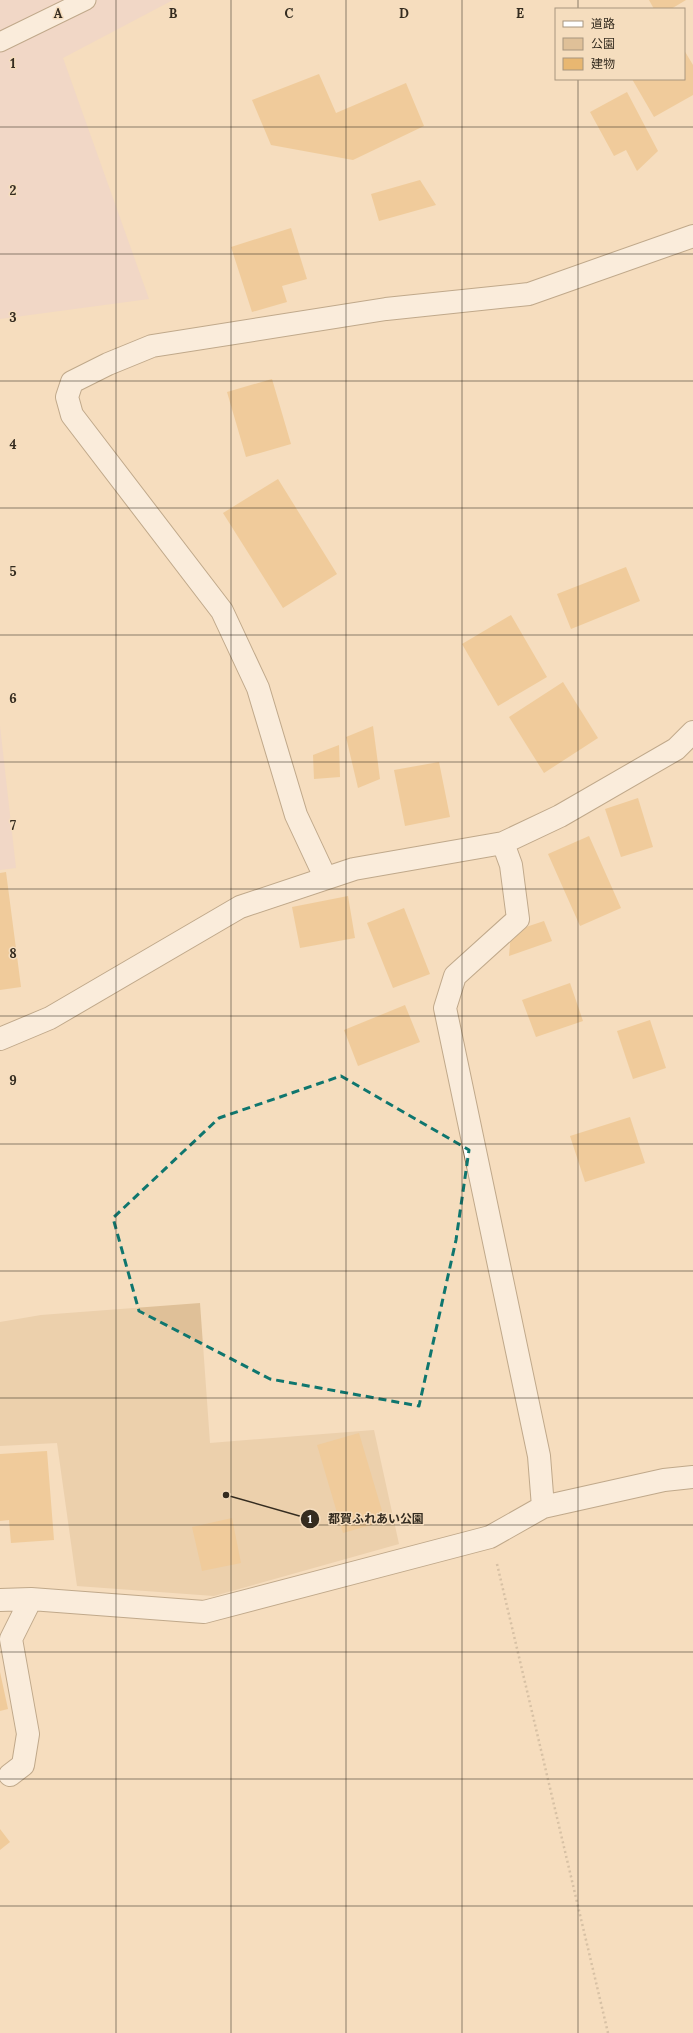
<svg xmlns="http://www.w3.org/2000/svg" width="693" height="2033" viewBox="0 0 693 2033" font-family="Lora,'Noto Sans JP',serif">
<style>
.industrial{fill:#ebd0d0}
.green{fill:#dfc098}
.building{fill:#e8b771}
.lines{fill:none;stroke-linecap:round;stroke-linejoin:round}
.service-casing{stroke:#7f6a4d;stroke-width:21}
.minor-casing{stroke:#7f6a4d;stroke-width:24}
.path{stroke:#b29f87;stroke-width:2.5;stroke-dasharray:2 3;stroke-linecap:butt}
.service{stroke:#fff;stroke-width:19}
.minor{stroke:#fff;stroke-width:22}
.marked{fill:none;stroke:#0f766e;stroke-width:3;stroke-dasharray:8 5;stroke-linejoin:round}
.grid{fill:none;stroke:#352c20;stroke-width:1;stroke-opacity:0.55}
.grid-label{font-size:13px;text-anchor:middle;font-weight:bold;fill:#352c20;stroke:#f5ddbe;stroke-width:3;stroke-linejoin:round;paint-order:stroke}
.leader{fill:none;stroke:#352c20;stroke-width:1.5}
.callout-dot{fill:#352c20;stroke:#f5ddbe;stroke-width:1.5}
.mark-label{font-size:12px;text-anchor:middle;font-weight:bold;fill:#fff}
.callout-label{font-size:12px;text-anchor:middle;font-weight:bold;fill:#352c20;stroke:#f5ddbe;stroke-width:3;stroke-linejoin:round;paint-order:stroke}
</style>
<rect width="100%" height="100%" fill="#f5ddbe"/>
<path class="industrial" d="M0,0h173l-110,58 86,241 -149,20z
M0,726l16,142 -16,2z"/>
<path class="green" d="M200,1303l10,140 164,-13 25,114 -185,52 -137,-10 -20,-143 -57,3v-124l41,-7z"/>
<path class="building" d="M649,0h37l-15,9h-17z
M684,50l9,15v30l-39,22 -22,-38h52z
M319,74l17,39 70,-30 18,43 -71,34 -82,-15 -19,-45z
M627,92l31,59 -21,20 -11,-21 -12,6 -24,-44z
M420,180l16,25 -57,16 -8,-27z
M291,228l16,51 -25,7 5,16 -35,10 -21,-65z
M272,379l19,65 -45,13 -19,-65z
M278,479l59,95 -54,34 -60,-95z
M626,567l14,34 -69,28 -14,-35z
M511,615l36,62 -49,29 -36,-62z
M563,682l35,56 -54,35 -35,-56z
M373,726l7,53 -22,9 -12,-51z
M339,745l1,32 -26,2 -1,-24z
M439,762l11,55 -45,9 -11,-56z
M638,798l15,49 -32,10 -16,-48z
M589,836l32,72 -41,18 -32,-72z
M6,872l15,115 -21,3v-117z
M348,896l7,42 -55,10 -8,-41z
M404,908l26,66 -37,14 -26,-65z
M544,921l8,20 -43,15 2,-24z
M570,983l13,38 -47,16 -14,-37z
M405,1005l15,37 -62,24 -14,-36z
M650,1020l16,48 -33,11 -16,-48z
M630,1117l15,46 -60,19 -15,-46z
M359,1433l26,88 -42,12 -26,-88z
M47,1451l7,89 -43,3 -2,-23 -9,1v-67z
M232,1518l9,45 -39,8 -10,-44z
M0,1672l8,37 -8,2z
M0,1829l10,13 -10,8z"/>
<g class="lines">
<g class="service-casing">
<path id="service" d="M0,42l86,-42"/>
</g>
<g class="minor-casing">
<path id="minor" d="M503,843l8,22 7,54 -63,57 -10,32 94,448 4,51
M325,877l-29,-62 -38,-127 -36,-77 -150,-196 -5,-18 5,-15 36,-18 44,-18 234,-37 143,-15 164,-58
M0,1039l50,-21 190,-111 114,-38 149,-26 57,-27 116,-67 17,-17
M0,1600l31,-1 173,13 286,-75 53,-30 121,-27 29,-3
M10,1775l13,-10 5,-31 -17,-95 20,-40"/>
</g>
<path class="path" d="M497,1564l111,469"/>
<use href="#service" class="service"/>
<use href="#minor" class="minor"/>
</g>
<path d="M0 0H693V2033H0ZM341,1076l128,74 -13,90 -37,166 -149,-27 -131,-68 -26,-93 106,-100z" fill="#f5ddbe" fill-opacity=".55" fill-rule="evenodd"/>
<path class="marked" d="M341,1076l128,74 -13,90 -37,166 -149,-27 -131,-68 -26,-93 106,-100z"/>
<path class="grid" d="M116,0v2033M231,0v2033M346,0v2033M462,0v2033M578,0v9M578,79v1954M0,127h693M0,254h693M0,381h693M0,508h693M0,635h693M0,762h693M0,889h693M0,1016h693M0,1144h693M0,1271h693M0,1398h693M0,1525h693M0,1652h693M0,1779h693M0,1906h693"/>
<g class="grid-label">
<text x="58" y="18">A</text>
<text x="173" y="18">B</text>
<text x="289" y="18">C</text>
<text x="404" y="18">D</text>
<text x="520" y="18">E</text>
<text x="13" y="68">1</text>
<text x="13" y="195">2</text>
<text x="13" y="322">3</text>
<text x="13" y="449">4</text>
<text x="13" y="576">5</text>
<text x="13" y="703">6</text>
<text x="13" y="830">7</text>
<text x="13" y="958">8</text>
<text x="13" y="1085">9</text>
</g>
<path class="leader" d="M226 1495L310 1519"/>
<g class="callout-dot">
<circle cx="226" cy="1495" r="4"/>
<circle cx="310" cy="1519" r="10"/>
</g>
<g class="mark-label">
<text x="310" y="1523">1</text>
</g>
<g class="callout-label">
<text x="376" y="1523">都賀ふれあい公園</text>
</g>
<rect x="555" y="8" width="130" height="72" fill="#f5ddbe" stroke="#a8967f"/>
<rect x="563" y="21" width="20" height="6" fill="#ffffff" stroke="#a8967f"/>
<text x="591" y="28" font-size="12" fill="#352c20">道路</text>
<rect x="563" y="38" width="20" height="12" fill="#dfc098" stroke="#a8967f"/>
<text x="591" y="48" font-size="12" fill="#352c20">公園</text>
<rect x="563" y="58" width="20" height="12" fill="#e8b771" stroke="#a8967f"/>
<text x="591" y="68" font-size="12" fill="#352c20">建物</text>
</svg>
